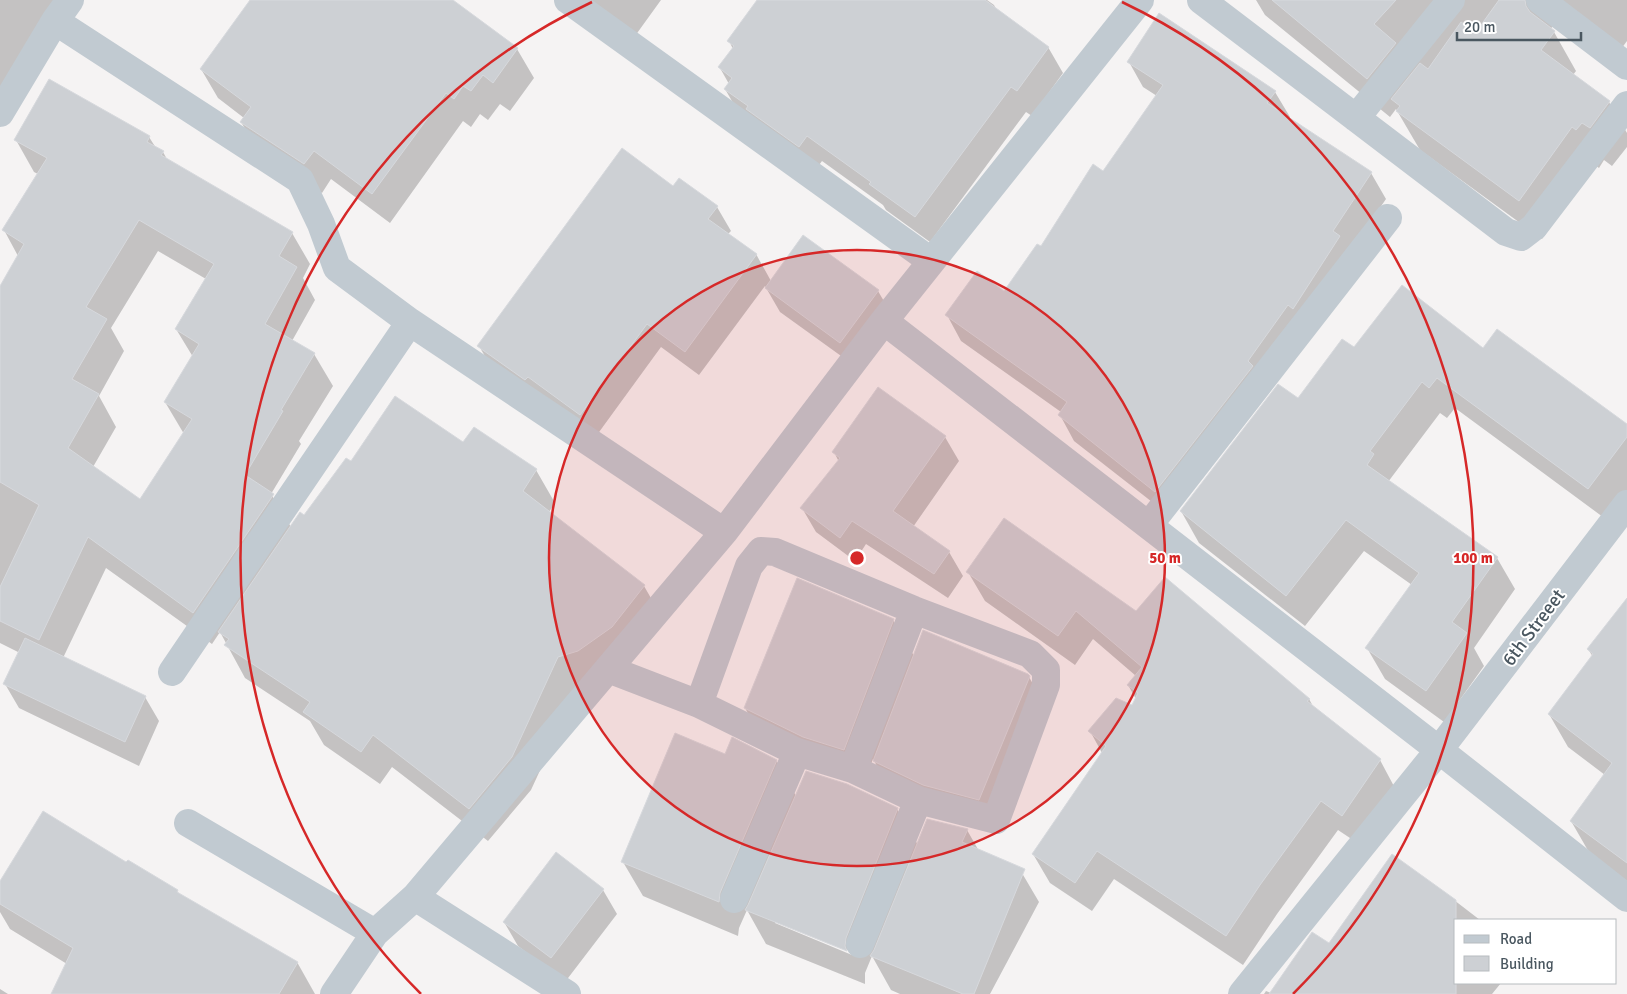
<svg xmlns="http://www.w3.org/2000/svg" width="1627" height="994" viewBox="0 0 1627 994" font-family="Signika,sans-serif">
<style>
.shadow{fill:#0003;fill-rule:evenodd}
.building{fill:#cdd0d4;stroke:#d7d9dd;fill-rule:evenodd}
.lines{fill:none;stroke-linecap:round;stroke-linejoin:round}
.minor{stroke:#c1cad1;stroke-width:28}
.ring{fill:none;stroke:#d62828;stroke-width:2.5}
.labels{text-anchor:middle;stroke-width:4;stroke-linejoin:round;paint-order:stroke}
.street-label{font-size:19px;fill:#4a5760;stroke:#fff}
.centre{fill:#d62828;stroke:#fff;stroke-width:2.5}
.ring-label{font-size:15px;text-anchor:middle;font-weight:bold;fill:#d62828;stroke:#fff;stroke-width:4;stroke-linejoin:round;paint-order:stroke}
</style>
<rect width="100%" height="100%" fill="#f5f3f3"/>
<path class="shadow" d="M0,0h70l-70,113z
M251,0h200l66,49 17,29 -24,33 -10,-7 -12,16 -8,-6 -9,13 -8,-6 -73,102 -59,-44 -9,14 -64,-42 -17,-29 3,-4 -26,-20 -17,-29z
M591,0h70l-26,36z
M758,0h229l7,5 3,6 51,36 15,26 -31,43 -6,-4 -96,130 -44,-32 -3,-5 -61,-44 -8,11 -74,-57 -15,-26 4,-5 -9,-16 13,-19 -4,-8z
M1256,0h371v41l-6,8 -65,-25 -6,5 4,3 22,39 -3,4 36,27 18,31v14l-15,19 -8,-6 -5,8 -4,-3 -53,74 -122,-89 -24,-41 -6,8 -125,-102z
M1129,62l146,30 15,25 -1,1 82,55 15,26 -216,317 -96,-75 -14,-26 1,-3 -100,-71 -14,-26 57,-23 100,-119 53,-77 -14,-9z
M149,137l7,11 7,4 5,9 124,72 18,31 -7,14 12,22 -23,41 22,13 19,32 -34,55 2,3 -30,50 20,33 14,-11 46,-53 113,-19 72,26 19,33 -6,9 95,74 19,33 -86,71 -46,100 -43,51 -96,-74 -12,17 -56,-39 -14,-24 -65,-43 -25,-46 -8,12 -106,-76 -43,90 82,39 14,24 -20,45 -120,-58 -14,-24 15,-31 -20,-10v-355l18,-32 -14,-26 34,-56 -4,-2 -18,-32zM158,251l48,28 -30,50 17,28 -28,45 19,32 -44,66 -47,-33 23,-40 -17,-31 25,-45 -13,-23z
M674,188l43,19 14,24 -3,3 28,20 15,27 107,10 14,24 -37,51 -75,-54 -15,-26 -66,89 -38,-28 -67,92 -101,-69 -14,-24z
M1354,349l129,1 144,76v66l-20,28 -152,-112 -8,10 -7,-5 -52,69 109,76 18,31 -41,59 10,18 -40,56 -59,-43 -18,-31 45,-63 -48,-34 -59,75 -106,-83 -18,-32z
M945,437l14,24 -46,66 36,25 14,24 -15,22 -82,-54 -11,17 -39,-29 -14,-24 37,-46 -5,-10z
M968,572l168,41 173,86 5,9 66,52 16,30 -37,54 -21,-14 -61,84 -34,51 -129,-86 -22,32 -42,-28 -17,-29 69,-101 -12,-22 42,-25 4,-7 -8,-14 8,-9 -43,-37 -18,26 -90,-64z
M1627,599v282l-37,-27 -19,-33 34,-46 -37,-28 -19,-33 44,-57 -5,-8z
M893,620l21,36 115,21 20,35 -50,122 -55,-14 -50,-24 -21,-37 -10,25 -98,-41 -20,-35z
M726,755l50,5 20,36 101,13 21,36 49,-15 12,21 40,17 20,34 -49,92h-90l-9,-4 -19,-34 -7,17v11l-99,-40 -19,-34 -8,18 -1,8 -95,-40 -20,-34zM775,921l78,31 -1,3 -77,-32z
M127,864l50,27 3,4 117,67 18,32h-263l15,-30 -57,-35 -10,-17v-29z
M603,890l14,24 -52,68 -47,-36 -14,-24z
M1441,890l39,30h-24v63h45l-9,11h-228l2,-3 5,2 58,-48z
M0,989l8,5h-8z"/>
<path class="building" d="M250,0h203l65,48 -25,35 -10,-8 -12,16 -8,-5 -9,13 -8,-6 -74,101 -58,-43 -10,13 -64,-42 11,-15 -51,-38z
M757,0h228l64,47 -32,44 -6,-4 -96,130 -46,-33 2,-2 -64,-46 -8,11 -53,-38 2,-3 -24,-17 8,-11 -14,-11 16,-21 -7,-5z
M1272,0h124l-22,24 22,19 -29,36z
M1499,0h26l1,6 4,6 25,19 -14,19 69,51 -20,27 -8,-5 -6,7 -4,-3 -53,74 -123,-90 4,-5 -9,-7 29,-36 8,6 33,-47 15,10z
M1159,13l117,78 -9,12 105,69 -39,59 7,5 -47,73 -5,-4 -40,56 5,5 -98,126 -97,-77 9,-13 -122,-87 32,-44 27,20 33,-47 4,2 52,-82 10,7 60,-86 -36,-23z
M49,79l101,57 -3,6 17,9 -3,4 132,77 -14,24 18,11 -32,57 50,29 -34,57 2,1 -38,64 29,19 -81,119 -105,-76 -49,103 -39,-19v-34l39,-82 -39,-23v-196l24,-42 -22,-14 45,-72 -33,-18zM139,220l75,44 -39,65 24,15 -35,58 28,17 -52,80 -72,-51 31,-54 -27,-15 35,-60 -21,-12z
M622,148l51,38 6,-8 39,28 -10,13 49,35 -72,98 -38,-28 -67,91 -52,-38 -3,3 -48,-34z
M803,235l76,55 -39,53 -75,-55z
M1402,285l81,63 14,-19 130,95v13l-39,52 -151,-111 -8,10 -7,-6 -52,69 4,3 -7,11 131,92 -46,65 15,11 -41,58 -61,-43 54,-75 -73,-53 -60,76 -106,-85 98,-127 20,14 44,-59 12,8z
M878,387l68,49 -53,75 57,40 -16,23 -82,-53 -12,17 -40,-30 40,-50 -8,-6z
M395,396l68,46 11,-15 63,42 -14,22 122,94 -33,42 -34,24 -20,6 -46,100 -43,52 -96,-74 -12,17 -58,-40 7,-10 -86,-57 5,-6 -11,-7 82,-120 4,3 42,-57 5,3z
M1004,518l132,93 29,-34 145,122 -3,2 74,58 -39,57 -21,-15 -61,84 -34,51 -129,-85 -22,32 -43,-29 74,-108 -18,-15 28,-33 16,7 6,-12 -11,-8 15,-18 -66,-56 -18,25 -92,-64z
M797,578l97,41 -50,131 -41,-13 -59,-29z
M1627,598v265l-57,-42 42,-58 -64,-49 45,-60 -6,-5z
M923,630l105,44 2,2 -51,124 -56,-15 -50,-24z
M25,638l121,58 -21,46 -122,-58z
M675,733l50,21 7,-17 45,23 -57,133 -1,9 -98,-40z
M806,771l41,13 51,24 -52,130 -1,8 2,5 -102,-41 3,-5z
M43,811l83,51 2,-2 50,30 -1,2 121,70 -19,32h-228l22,-46 -73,-44v-23z
M927,819l41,10 -6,13 63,27 -51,125h-11l-93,-38 4,-6z
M556,852l48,37 -53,69 -48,-36z
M1392,854l64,46v94h-187l43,-62 17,11z"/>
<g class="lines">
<path class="minor" d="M568,0l363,261
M1201,0l305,232 15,5 13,-10 93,-122
M1540,0l87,66
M55,21l245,159 21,44 16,44 73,54 314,210
M0,113l55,-92 15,-21
M1356,118l95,-118
M884,321l555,429 188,148
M1149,525l239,-307
M608,669l91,35 98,48 56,17 65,31 78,20 50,-135v-15l-16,-16 -116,-44 -139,-58 -14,-1 -12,15 -50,138
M172,672l238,-350
M853,769l61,-159
M188,823l187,110
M415,897l152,97
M734,899l63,-147
M860,944l58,-144
M334,994l41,-61 40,-36 309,-365 160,-211 256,-321
M1242,994l197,-244 188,-246"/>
</g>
<circle cx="857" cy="558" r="308" fill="#d62828" fill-opacity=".12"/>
<g class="ring">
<circle cx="857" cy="558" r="308"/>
<path d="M421 994A616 616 0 0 1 592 2M1122 2A616 616 0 0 1 1293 994"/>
</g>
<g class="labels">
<g class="street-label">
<text transform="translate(1533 627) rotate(-53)" y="7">6th Streeet</text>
</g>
</g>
<circle cx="857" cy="558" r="8" class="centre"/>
<g class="ring-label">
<text x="1165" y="563">50 m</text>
<text x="1473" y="563">100 m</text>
</g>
<rect x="1454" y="919" width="162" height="65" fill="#ffffff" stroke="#b7bcbf"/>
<rect x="1464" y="935" width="25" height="8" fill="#c1cad1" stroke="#b7bcbf"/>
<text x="1500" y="944" font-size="15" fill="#4a5760">Road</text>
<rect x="1464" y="956" width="25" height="15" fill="#cdd0d4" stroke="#b7bcbf"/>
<text x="1500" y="969" font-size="15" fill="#4a5760">Building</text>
<path d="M1457 32v8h124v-8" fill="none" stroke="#4a5760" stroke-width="2.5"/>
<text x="1464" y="32" font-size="15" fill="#4a5760" stroke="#ffffff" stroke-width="4" paint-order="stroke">20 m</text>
</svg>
